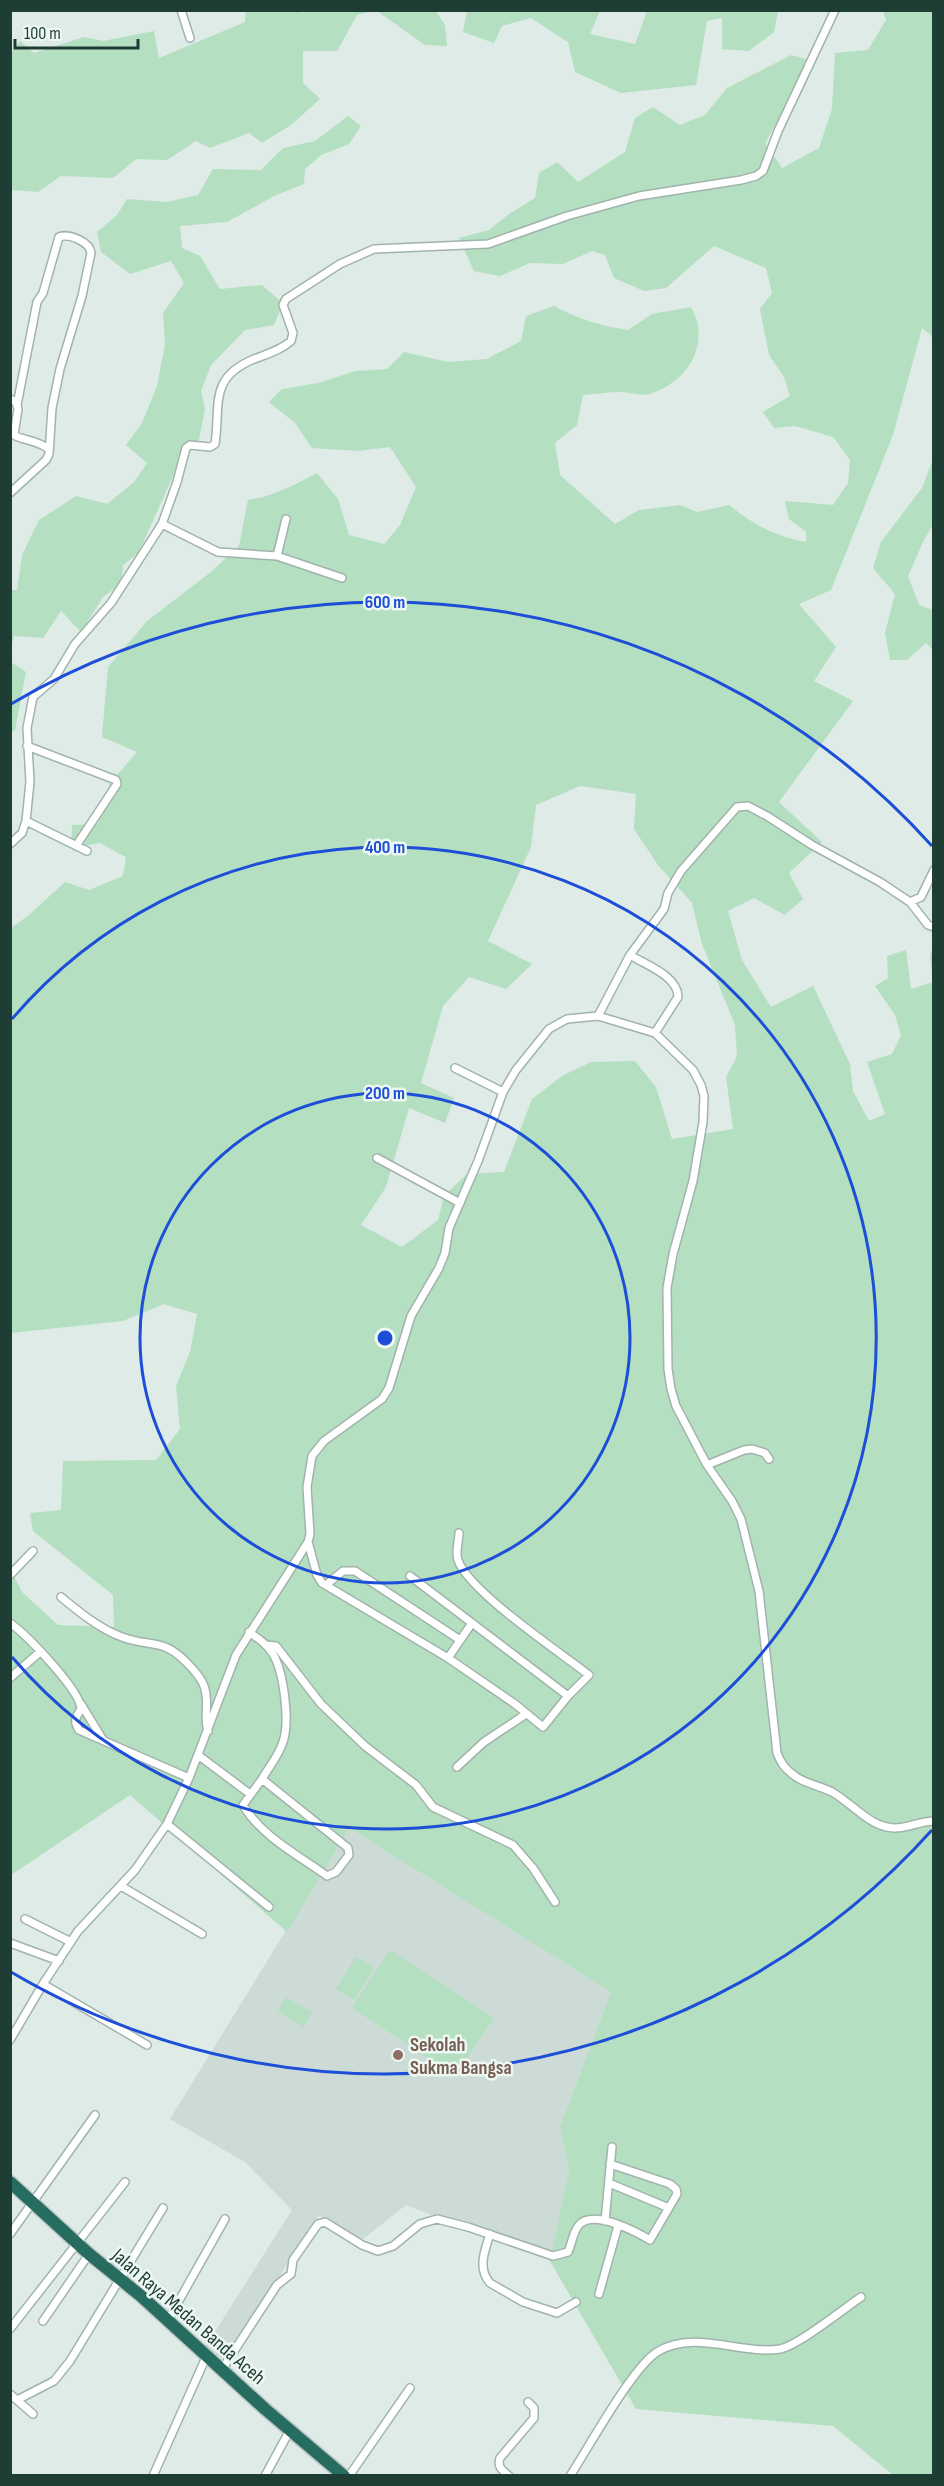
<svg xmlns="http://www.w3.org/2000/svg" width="944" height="2486" viewBox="0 0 944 2486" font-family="'Sofia Sans Condensed',sans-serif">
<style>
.built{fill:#ccdbd5}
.green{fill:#b4dfc1;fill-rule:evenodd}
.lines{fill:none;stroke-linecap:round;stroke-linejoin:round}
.street-casing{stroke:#a1b3ad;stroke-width:10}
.highway-casing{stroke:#bcc5c2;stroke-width:15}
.street{stroke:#fff;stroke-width:7}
.highway{stroke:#266c60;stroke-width:12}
.ring{fill:none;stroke:#1d4ed8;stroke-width:3}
.education-dot{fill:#8d6e63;stroke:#eef8f3;stroke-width:2}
.labels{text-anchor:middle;stroke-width:5;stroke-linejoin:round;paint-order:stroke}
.education-label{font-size:20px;font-weight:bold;fill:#785e54;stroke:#eef8f3;text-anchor:start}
.street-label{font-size:20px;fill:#1e3d35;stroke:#eef8f3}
.centre{fill:#1d4ed8;stroke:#eef8f3;stroke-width:3}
.ring-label{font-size:18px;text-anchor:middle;font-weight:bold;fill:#1d4ed8;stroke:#eef8f3;stroke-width:5;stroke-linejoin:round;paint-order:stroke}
</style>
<rect width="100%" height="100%" fill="#deebe6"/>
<path class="built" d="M349,1828l262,164 -51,135 9,42 -19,92 -144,-56 -48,38 -39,-28 -94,146 -19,-15 86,-136 -47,-48 -75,-43z"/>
<path class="green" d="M301,11l1,2 11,-3 60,1 -16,4 -20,36h-34v32l17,16 -29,26 -29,18 -13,-10 -39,15 -14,-7 -29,19 -31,-1 -23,19 -52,-2 -23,16 -27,-2v-137l9,-12 14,12 50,-16 19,4 51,-10 5,27 86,-36 1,-11z
M377,11h59l9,14 2,21 -22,-1z
M467,11h133l-10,23 45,10 12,-33h131l-4,21 -25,19 -27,-2v-31l-15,3 -11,64 -75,8 -46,-21 -7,-30 -37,-24 -29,8 -8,17 -31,-11z
M883,11h50v326l-11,-9 -29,107 -62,155 -32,14 37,43 -22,34 39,20 -74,101 43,40 -33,31 14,26 -18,16 -31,-17 -26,13 14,49 29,47 42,-21 37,78 3,27 16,30 16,-7 -18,-52 25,-8 9,-19 -6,-20 -20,-29 13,-8 -1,-22 19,-6 5,39 22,-7 -3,-26 3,-9v1528h-40l-60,-49 -197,-17 -86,-148 19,-92 -9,-42 51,-135 -262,-164 -62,104 -157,-137 -119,80 -1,-307 12,24 36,33 56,2 -1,-32 -80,-64 -3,-18 31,-3 2,-49 93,-1 24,-31 -4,-43 14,-34 7,-38 -33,-10 -41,17 -112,12v-405l18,-13 36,-33 24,8 34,-14 3,-19 -26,-14 -29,5 1,-23 26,-1 12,-41 27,-31 -35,-15 6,-70 39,-46 64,-49 28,-26 9,-46c26,-4 47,-15 69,-27l21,26 11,36 35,9 16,-19 16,-38 -26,-40 -32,4 -46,-3 -17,-25 -26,-21 13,-13 36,-6 38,-12 31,-2 17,-17 44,10 39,-3 34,-18 5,-25 28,-10c25,13 46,20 74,24l24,-16 39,-7c21,37 -4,76 -42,87 -8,2 -20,-2 -28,-2 -13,0 -25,2 -38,3l-6,30 -22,18 5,32 55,49 24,-14 41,-5 17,7 32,-7c25,20 45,31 77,37v-10l-17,-13 -4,-18 48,4 15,-22 2,-23 -17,-23 -38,-11 -21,2 -11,-16 27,-16 -6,-19 -15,-22 -9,-46 12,-16 -6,-25 -52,-22 -48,42 -22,3 -30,-13 -9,-23 -13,-4 -29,13 -33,-1 -30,13 -26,-5 -15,-33 30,-8 20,-16 26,-16 4,-25 18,-11 21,20 47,-30 10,-34 18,-11 27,18 25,-10 22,-27 64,-33 15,4 -5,21 -36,63 17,25 37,-20 13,-39 3,-56 33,-3 18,-30zM580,786l56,8 -2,35 24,36 34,38 10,41 33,81 2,31 -11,21 7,52 -61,10 -16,-52 -21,-26 -44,1 -29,14 -30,23 -28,73 -37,2 -23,22 -6,24 -36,27 -41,-22 25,-38 23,-79 36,15 9,-25 -33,-15 22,-77 26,-29 37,12 26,-25 -44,-23 43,-94 5,-42z
M348,116l13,10 -12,18 -28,11 -16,14 -1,15 -30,12 -47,26 -47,4 2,22 18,8 20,33 42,-4 21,18 -9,22 -29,5 -34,35 -10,26 4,18 -6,31 -13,7 -47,105 -16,13 -2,19 -18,13 -22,35 -20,-21 -18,27 -29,-2 -3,11v-57h6l5,-35 17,-35 37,-24 31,8 27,-22 13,-19 -21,-18 16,-22 15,-37 8,-42 -2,-31 21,-30 -13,-22 -41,13 -29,-22 -4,-20 20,-17 10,-16 40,3 31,-7 15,-26 48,1 22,-22 32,-7z
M933,459v65l-10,18 -15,34 11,29 14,5v40l-7,-7 -19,17h-17l-5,-27 10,-39 -22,-26 8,-26 41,-54z
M11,662l15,10 -11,58 -2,2 -3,-3z
M390,1950l104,68 -39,58 -103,-68z
M356,1957l18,11 -20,32 -18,-11z
M286,1997l26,15 -9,15 -25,-16z"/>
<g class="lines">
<g class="street-casing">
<path id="street" d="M181,10l9,28
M10,399l6,3 2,7 -4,26c10,6 21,4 35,14
M10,493l36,-33 3,-6 3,-46 8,-39 22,-73 9,-43c-1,-11 -22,-20 -32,-16l-16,56 -6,9 -20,103
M162,524l56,28 59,4 65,22
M277,556l9,-37
M27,746l89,34 1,4 -41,62
M26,821l61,30
M10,844l12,-11 4,-12 4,-39 -3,-54 6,-31 21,-18 21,-35 36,-41 51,-79 15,-42 9,-34 4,-3 20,2 5,-3c6,-39 -7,-66 39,-85 13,-5 27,-9 37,-18l2,-8 -10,-28 3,-6 54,-35 34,-15 114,-5 79,-28 72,-20 102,-16 15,-4 7,-5 15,-40 57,-121
M910,902l18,23 6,2
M630,955c16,10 48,21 48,42l-23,36
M598,1016l32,-61 34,-46 4,-16 13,-22 56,-64 11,-1 19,10 45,29 68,37 30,20 11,-5 13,-27
M455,1068l48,24
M377,1158l83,45
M707,1465l37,-15 8,-1 13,4 4,6
M308,1542l9,33 5,8 126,75 67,46 28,23 25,-31 21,-21c-28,-22 -121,-84 -131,-115 -3,-7 1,-20 1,-27
M10,1575l23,-24
M410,1576l62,47
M326,1585l17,-14h12l105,69
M61,1597c18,15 39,32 61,40 29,11 41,0 66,27 6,6 13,14 16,22 6,15 -1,31 4,45
M10,1623c16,11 71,68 71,86 -5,8 -8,12 -2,21l110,48
M249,1632c10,7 18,12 24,22 11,19 17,68 10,88 -4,13 -14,25 -21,37
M266,1645l10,1 45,58 44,42 51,39 17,22 80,38 20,23 22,34
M448,1658l24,-35 96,73
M10,1678l30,-26
M81,1704l22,36
M198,1755l52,39
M457,1767l27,-25 42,-28
M262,1779l86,69 1,7 -13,17 -9,4c-29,-21 -66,-40 -84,-71z
M167,1824l102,83
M121,1886l81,48
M25,1919l46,23
M10,1943l49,18
M43,1984l104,61
M10,2040l33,-56 35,-53 57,-61 32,-46 22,-46 47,-123 72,-113 2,-8 -3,-47 5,-31 12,-15 58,-42 7,-11 22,-72 28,-48 6,-15 4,-25 29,-67 25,-69 13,-22 33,-41 18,-10 31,-3 57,17 38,37 8,15 3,11 -1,26 -10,59 -20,73 -6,34 1,81 3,20 5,17 31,59 25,36 9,18 18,72 18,162c3,8 6,14 13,19 11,11 28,13 42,20 18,10 35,31 55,35 17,4 31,-6 47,-6
M609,2183l60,25
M605,2221l7,-74
M10,2234l85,-119
M490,2234c-5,16 -13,34 0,49l33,19 34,11 19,-11
M599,2294l19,-68
M168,2320l57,-101
M43,2321l46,-67
M10,2329l115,-147
M223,2368l54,-83 14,-11 2,-14 25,-36 7,-2 37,23 16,6 15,-5 27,-22 17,-5 31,8 85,29 15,-4c4,-9 5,-20 11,-27 14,-16 56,6 71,15l27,-46 -1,-5 -6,-5 -60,-20
M10,2394l23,20
M17,2400l37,-19 16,-20 93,-153
M153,2476l54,-121
M265,2476l25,-46
M349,2476l61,-88
M509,2476c-7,-6 -12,-9 -9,-18l34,-40v-10l-6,-6
M570,2476c19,-29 62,-108 87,-124 38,-23 83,3 123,-3 19,-4 62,-39 81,-52"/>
</g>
<g class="highway-casing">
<path id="highway" d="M10,2182l79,72 52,42 124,113 79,67"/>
</g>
<use href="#street" class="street"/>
<use href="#highway" class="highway"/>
</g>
<g class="ring">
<circle cx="385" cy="1338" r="245"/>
<path d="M12 1019A491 491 0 1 1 12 1657"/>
<path d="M932 1830A736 736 0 0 1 11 1972M11 704A736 736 0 0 1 932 846"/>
</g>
<circle class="education-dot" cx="398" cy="2055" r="6"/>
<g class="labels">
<g class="education-label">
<text x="410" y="2051">Sekolah<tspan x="410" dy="23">Sukma Bangsa</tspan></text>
</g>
<g class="street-label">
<text transform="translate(189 2316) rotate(41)" y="7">Jalan Raya Medan Banda Aceh</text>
</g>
</g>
<circle cx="385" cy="1338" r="9" class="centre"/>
<g class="ring-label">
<text x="385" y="608">600 m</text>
<text x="385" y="853">400 m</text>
<text x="385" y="1099">200 m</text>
</g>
<rect width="944" height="2486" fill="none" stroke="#1e3d35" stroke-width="24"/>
<path d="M15 39v9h123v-9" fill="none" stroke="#1e3d35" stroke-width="3"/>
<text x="24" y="39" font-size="18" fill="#1e3d35" stroke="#eef8f3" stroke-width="4.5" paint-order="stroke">100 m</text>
</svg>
